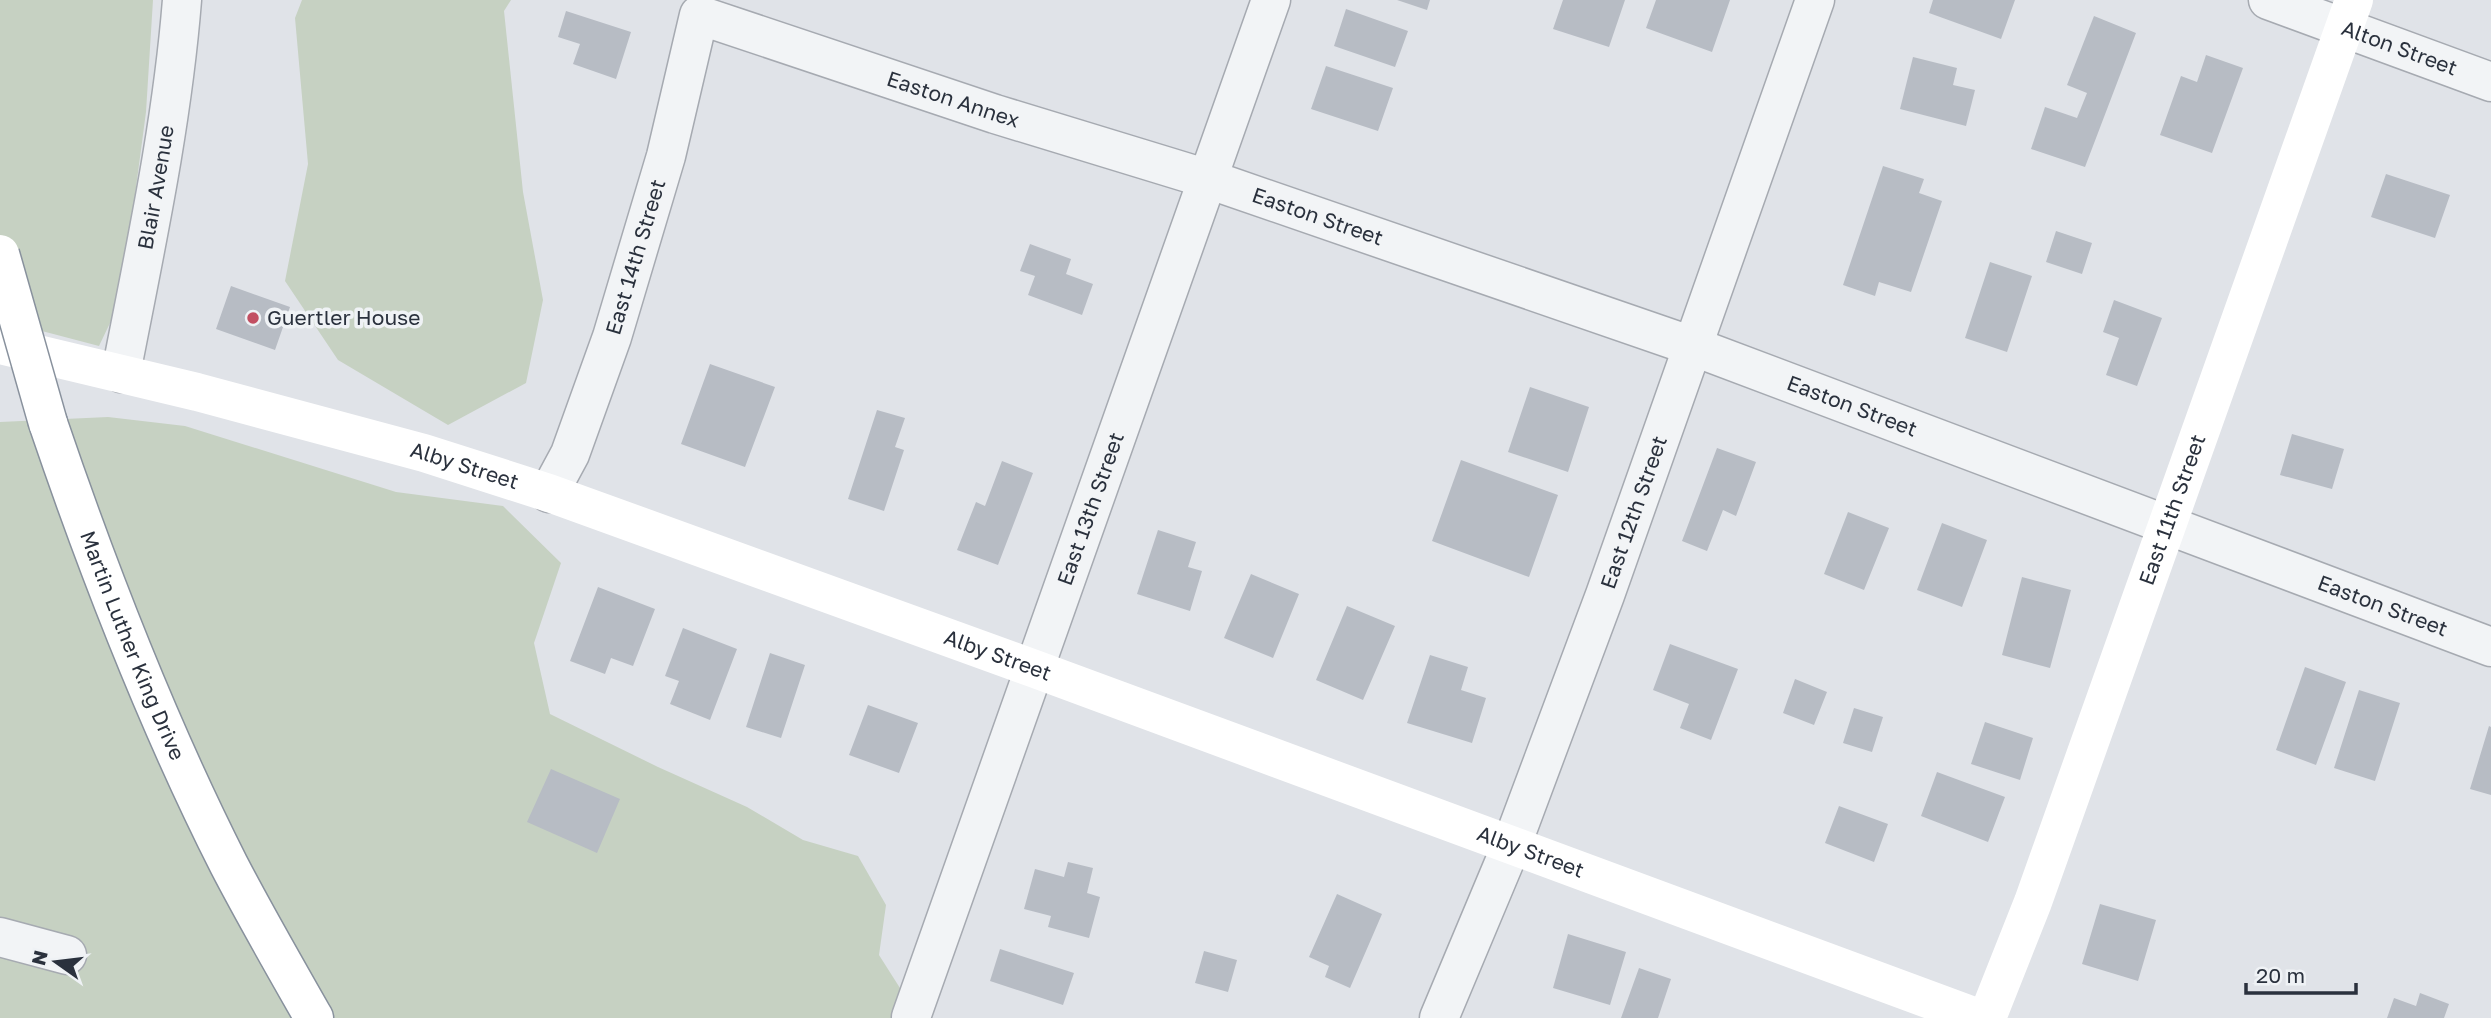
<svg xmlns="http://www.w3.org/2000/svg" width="2491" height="1018" viewBox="0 0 2491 1018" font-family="'Golos Text',sans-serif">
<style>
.green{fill:#c6d1c2}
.building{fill:#b7bcc4}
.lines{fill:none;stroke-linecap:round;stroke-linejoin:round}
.street-casing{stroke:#a6aab1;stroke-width:41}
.highway-casing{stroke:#88919d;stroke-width:41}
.street{stroke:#f2f4f6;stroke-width:38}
.secondary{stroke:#fff;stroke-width:38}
.highway{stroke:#fff;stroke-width:38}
.highway-bridge-casing{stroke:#88919d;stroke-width:41;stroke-linecap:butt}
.highway-bridge{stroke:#fff;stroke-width:38}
.poi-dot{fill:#c24f62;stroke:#eff2f5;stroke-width:2.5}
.labels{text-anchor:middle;stroke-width:7;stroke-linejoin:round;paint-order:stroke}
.street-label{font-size:21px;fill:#2a313d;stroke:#eff2f5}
.poi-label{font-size:21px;fill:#2a313d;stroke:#eff2f5;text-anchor:start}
</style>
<rect width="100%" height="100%" fill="#e0e3e8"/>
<path class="green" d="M0,0h153l-7,112 -25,188 -22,46 -99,-26z
M302,0h209l-7,11 19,181 20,108 -17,83 -78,42 -110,-65 -53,-79 23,-117 -13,-146z
M108,417l77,9 211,66 107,14 58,57 -27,80 16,71 108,53 89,40 56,33 55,16 28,49 -7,50 40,63h-919v-596z"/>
<path class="building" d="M1397,0h33l-3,10z
M1563,0h62l-16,47 -56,-18z
M1656,0h74l-18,52 -66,-24z
M1933,0h82l-14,39 -72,-26z
M1346,9l62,22 -13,36 -61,-21z
M566,11l65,21 -15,47 -43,-15 7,-20 -22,-7z
M2094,16l42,17 -51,134 -54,-18 14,-42 32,11 10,-25 -20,-8z
M2206,55l37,13 -31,85 -52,-18 21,-59 16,6z
M1913,57l44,11 -4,17 22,5 -9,36 -66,-17z
M1326,66l67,22 -15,43 -67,-22z
M1883,166l41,13 -5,14 23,8 -31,91 -32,-10 -4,14 -32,-11z
M2386,174l64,21 -15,43 -64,-21z
M2056,231l36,12 -10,31 -36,-12z
M1030,244l41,15 -5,15 27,10 -11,31 -54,-20 7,-19 -15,-5z
M1990,262l42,14 -25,76 -42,-14z
M231,286l59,21 -15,43 -59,-21z
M2114,300l48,18 -25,68 -31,-11 13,-37 -16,-6z
M710,364l65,23 -30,80 -64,-23z
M1530,387l59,20 -21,65 -60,-20z
M877,410l28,8 -10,29 9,3 -20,61 -36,-12z
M2292,434l52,15 -12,40 -52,-14z
M1717,448l39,14 -20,54 -13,-6 -16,41 -25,-10z
M1461,460l97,35 -29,82 -97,-36z
M1002,461l31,12 -35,92 -41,-15 19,-48 9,4z
M1848,512l41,16 -25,62 -40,-16z
M1942,523l45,17 -25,67 -45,-17z
M1158,530l38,12 -8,25 14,4 -12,40 -53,-17z
M1251,574l48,20 -26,64 -49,-20z
M2022,577l49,13 -21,78 -48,-13z
M598,587l57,22 -22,57 -22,-8 -6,16 -35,-13z
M1347,606l48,20 -32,74 -47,-20z
M683,628l54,21 -27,71 -40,-16 9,-23 -14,-5z
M1670,644l68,25 -27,71 -31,-12 9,-24 -36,-14z
M770,653l35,12 -24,73 -35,-11z
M1430,655l38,12 -7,23 25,8 -14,45 -65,-20z
M2305,667l41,15 -30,83 -40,-15z
M1795,679l32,13 -13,33 -31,-12z
M2359,690l41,13 -25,78 -41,-13z
M868,705l50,18 -19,50 -50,-18z
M1854,708l29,9 -11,35 -29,-9z
M1985,722l48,16 -13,42 -49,-16z
M2489,726l2,1v68l-21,-6z
M551,769l69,30 -23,54 -70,-31z
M1937,772l68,25 -17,45 -67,-26z
M1839,806l49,18 -14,38 -49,-19z
M1068,862l25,6 -6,25 13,4 -11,41 -41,-11 3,-11 -27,-7 11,-40 29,8z
M1337,894l45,20 -32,74 -25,-11 4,-11 -20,-9z
M2100,904l56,16 -18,61 -56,-17z
M1568,934l58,18 -16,53 -57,-17z
M1000,949l74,24 -11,32 -73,-24z
M1204,951l33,9 -9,32 -33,-9z
M1639,968l32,11 -13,39h-37z
M2420,993l29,11 -5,14h-57l7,-20 22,8z"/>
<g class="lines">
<g class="street-casing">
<g id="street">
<path id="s1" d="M2268,0l223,82"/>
<path id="s2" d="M121,373c24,-124 51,-247 61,-373"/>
<path id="s3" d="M549,493l21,-39 42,-117 54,-181 33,-141 296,99 213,65 484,167 799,301"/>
<path d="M0,937l67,18"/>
<path id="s4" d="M911,1017l360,-1017"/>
<path id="s5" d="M1439,1018l73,-174 93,-249 210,-595"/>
</g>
</g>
<g class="highway-casing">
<g id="highway">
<path id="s8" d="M48,423c51,150 109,300 181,442 27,52 56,102 85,153"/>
</g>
</g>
<use href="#street" class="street"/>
<g class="secondary">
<path id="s6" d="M0,345l197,47 227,61 125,40 486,176 944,349"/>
<path id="s7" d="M1987,1018l46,-116 321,-902"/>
</g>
<use href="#highway" class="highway"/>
<g class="highway-bridge-casing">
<path id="highway-bridge" d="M0,254l48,169"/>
</g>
<use href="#highway-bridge" class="highway-bridge"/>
</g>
<circle class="poi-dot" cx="253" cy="318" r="7"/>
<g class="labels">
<g class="street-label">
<text dy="7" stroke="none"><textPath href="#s1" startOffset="140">Alton Street</textPath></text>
<text dy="7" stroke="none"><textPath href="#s3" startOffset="770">Easton Annex</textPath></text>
<text dy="7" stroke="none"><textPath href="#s2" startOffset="189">Blair Avenue</textPath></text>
<text dy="7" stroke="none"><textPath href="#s3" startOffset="1153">Easton Street</textPath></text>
<text dy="7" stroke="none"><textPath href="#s3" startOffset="252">East 14th Street</textPath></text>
<text dy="7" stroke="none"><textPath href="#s3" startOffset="1720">Easton Street</textPath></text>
<text dy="7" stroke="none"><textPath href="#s6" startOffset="480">Alby Street</textPath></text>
<text dy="7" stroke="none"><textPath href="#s4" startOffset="539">East 13th Street</textPath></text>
<text dy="7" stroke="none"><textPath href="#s7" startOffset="541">East 11th Street</textPath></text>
<text dy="7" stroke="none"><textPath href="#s5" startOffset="542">East 12th Street</textPath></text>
<text dy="7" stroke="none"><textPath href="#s3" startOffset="2287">Easton Street</textPath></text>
<text dy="7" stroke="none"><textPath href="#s8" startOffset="238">Martin Luther King Drive</textPath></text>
<text dy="7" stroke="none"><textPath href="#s6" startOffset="1046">Alby Street</textPath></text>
<text dy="7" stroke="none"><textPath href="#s6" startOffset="1614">Alby Street</textPath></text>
</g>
<g class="poi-label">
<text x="267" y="325">Guertler House</text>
</g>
</g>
<g transform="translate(56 962) rotate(284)" stroke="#eff2f5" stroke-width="5" paint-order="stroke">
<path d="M0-5L12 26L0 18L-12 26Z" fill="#2a313d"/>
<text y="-10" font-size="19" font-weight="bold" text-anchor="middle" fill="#2a313d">N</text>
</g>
<path d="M2246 983v10h110v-10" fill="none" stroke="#2a313d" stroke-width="3.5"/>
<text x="2256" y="983" font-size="21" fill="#2a313d" stroke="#eff2f5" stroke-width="5" paint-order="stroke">20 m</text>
</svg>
